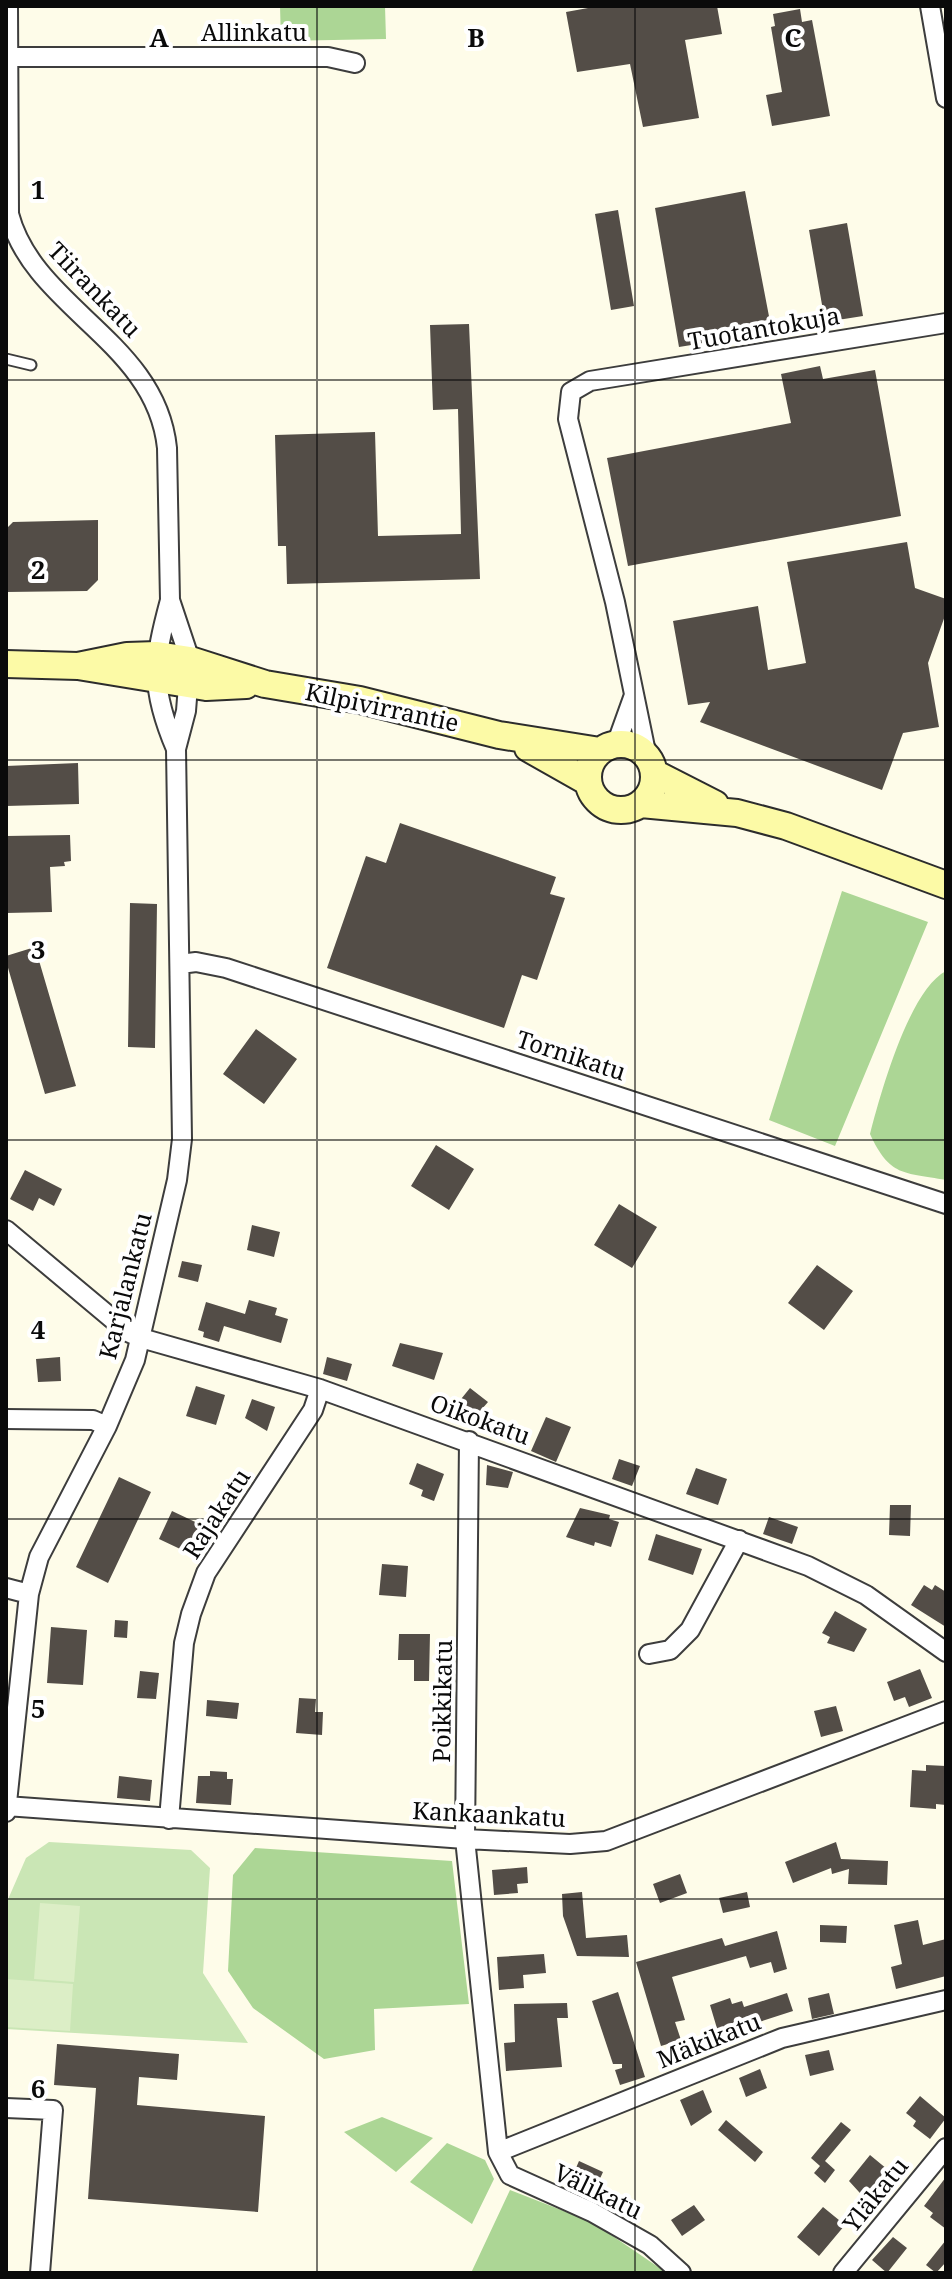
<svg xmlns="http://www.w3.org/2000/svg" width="952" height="2279" viewBox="0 0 952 2279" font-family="'Noto Serif',serif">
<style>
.green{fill:#cae6b5}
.forest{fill:#acd695}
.pitch{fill:#dceec6}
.building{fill:#534d47}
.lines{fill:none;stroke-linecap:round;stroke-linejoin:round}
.lane-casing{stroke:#3d3d3d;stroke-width:13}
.street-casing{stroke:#3d3d3d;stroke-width:22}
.secondary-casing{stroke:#2c2c2c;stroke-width:30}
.lane{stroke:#fff;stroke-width:9}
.street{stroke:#fff;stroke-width:18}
.secondary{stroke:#fcfaa6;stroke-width:26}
.grid{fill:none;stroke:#0a0a0a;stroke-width:2;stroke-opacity:0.55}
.labels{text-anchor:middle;stroke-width:8;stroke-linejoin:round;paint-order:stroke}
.street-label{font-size:24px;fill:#0a0a0a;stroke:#fff}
.grid-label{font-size:26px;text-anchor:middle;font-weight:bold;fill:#0a0a0a;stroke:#fff;stroke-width:8;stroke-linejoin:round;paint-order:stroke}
</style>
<rect width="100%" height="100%" fill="#fefce9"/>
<path class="green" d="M49,1842l142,8 19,18 -7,105 45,70 -242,-14v-125l20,-46z"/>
<path class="forest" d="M280,6h105l1,33 -105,2z
M842,891l86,31 -93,224 -66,-26z
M946,971v209c-43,-8 -56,-3 -76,-46 10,-39 39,-144 76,-163z
M255,1848l197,13 17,143 -95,5 1,41 -51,9 -71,-51 -25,-37 5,-96z
M382,2117l51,21 -37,34 -52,-40z
M447,2143l38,17 9,19 -22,45 -62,-42z
M510,2190l82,32 75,51h-196z"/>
<path class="pitch" d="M40,1903l40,3 -6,76 -40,-3z
M6,1979l67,5 -3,47 -64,-4z"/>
<path class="building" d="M599,6h118l5,28 -37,6 14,78 -56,9 -13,-63 -53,8 -11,-60z
M800,9l2,13 10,-2 18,96 -58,10 -6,-31 16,-3 -11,-65 4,-1 -2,-12z
M745,191l27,141 -93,15 -24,-139z
M618,210l16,96 -23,4 -16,-96z
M847,223l16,93 -38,6 -16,-92z
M469,324l11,255 -193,5 -1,-38h-8l-3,-111 100,-3 3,104 83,-2 -3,-125 -25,1 -3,-85z
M820,366l3,13 52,-9 26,146 -273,50 -21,-108 184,-35 -10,-49z
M98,520v60l-11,11 -81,1v-63l7,-7z
M907,542l8,46 31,11v14l-18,50 11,64 -36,6 -21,57 -182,-68 10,-20 -22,3 -15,-84 85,-15 10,64 38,-7 -19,-101z
M78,763l1,41 -73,2v-40z
M400,823l156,54 -6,17 15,4 -28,82 -15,-5 -18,53 -177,-60 39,-112 20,7z
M70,835l1,26 -7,1 1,4 -15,1 2,45 -46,1v-77z
M130,903l27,1 -2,144 -27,-1z
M35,947l41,139 -31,8 -39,-133v-5z
M256,1029l41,30 -33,45 -41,-30z
M436,1145l38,24 -25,41 -38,-24z
M25,1170l37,19 -8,17 -15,-8 -6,13 -23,-12z
M619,1204l38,23 -25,41 -38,-23z
M252,1225l28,7 -6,25 -27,-7z
M182,1261l20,4 -4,17 -20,-5z
M817,1265l36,26 -29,39 -36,-27z
M249,1300l28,8 -2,7 13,4 -7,24 -57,-17 -5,16 -16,-5 1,-5 -6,-2 8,-28 39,12z
M400,1343l43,10 -9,27 -42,-14z
M60,1357l1,24 -23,1 -2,-23z
M327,1357l25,7 -5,17 -24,-7z
M196,1386l29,9 -9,30 -30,-9z
M470,1388l18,14 -18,21 -17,-14z
M252,1399l23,8 -8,24 -22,-13z
M546,1417l25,10 -15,35 -25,-11z
M619,1459l21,7 -8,20 -20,-7z
M417,1463l27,11 -10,27 -13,-5 2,-6 -14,-6z
M487,1465l26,7 -5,16 -22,-3z
M696,1468l31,11 -9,26 -32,-11z
M119,1477l32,15 -43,91 -32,-16z
M890,1505h21l-1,31 -21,-1z
M580,1508l30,7 -1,4 10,3 -8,25 -16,-5 -1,4 -28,-9z
M172,1511l36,17 -13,28 -36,-17z
M769,1517l29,10 -6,17 -29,-10z
M656,1534l46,15 -9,26 -45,-15z
M382,1564l26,2 -2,31 -27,-2z
M924,1585l8,5 3,-5 11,7v35l-35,-22z
M835,1611l32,18 -13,23 -27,-9 3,-6 -8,-4z
M115,1620l13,1 -1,17 -13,-1z
M51,1627l36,3 -4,55 -36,-2z
M399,1634h31l-1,47h-15v-21h-16z
M920,1669l12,29 -23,9 -4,-10 -11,4 -7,-19z
M140,1671l19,2 -3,26 -19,-1z
M299,1698l17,1 -1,13h8l-1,23 -26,-2z
M207,1700l32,3 -2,16 -31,-3z
M836,1706l7,25 -22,6 -7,-26z
M926,1765l20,1v39l-10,-1v5l-26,-2 2,-37 14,1z
M210,1771l17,1v7h6l-2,26 -35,-2 2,-27h12z
M119,1776l33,4 -2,21 -33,-3z
M836,1842l5,17 47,2 -1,24 -39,-1 1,-15 -17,5 -1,-6 -38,15 -8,-21z
M527,1867l1,16 -11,1 1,9 -24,2 -2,-25z
M680,1874l7,19 -27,10 -7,-19z
M582,1892l4,46 41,-3 2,22 -52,-1 -14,-40 -1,-22z
M747,1892l3,15 -27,6 -4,-15z
M918,1920l5,25 23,-6v37l-50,13 -5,-22 11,-3 -8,-39z
M820,1925l27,1 -1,17 -26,-1z
M777,1931l10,38 -13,4 -3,-11 -21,6 -4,-12 -74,21 13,43 -10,2 6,18 -20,6 -25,-84 86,-24 3,8z
M544,1954l2,19 -23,2 1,13 -25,2 -2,-33z
M618,1992l27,85 -25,8 -5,-15 7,-2v-4h-9l-21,-63z
M787,1993l6,18 -74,24 -9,-30 20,-7 2,6 10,-3 2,6z
M829,1993l5,21 -22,5 -4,-21z
M567,2003l1,15h-11l5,49 -56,4 -2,-28 11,-1 -1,-38z
M57,2044l122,10 -2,26 -38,-3 -2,28 128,11 -7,96 -170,-13 8,-111 -42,-3z
M829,2050l5,20 -24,6 -5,-21z
M760,2069l7,19 -21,9 -7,-19z
M703,2090l9,22 -21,14 -11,-26z
M920,2096l26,22 -16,21 -17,-13 3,-5 -10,-8z
M726,2120l37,32 -8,10 -37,-32z
M841,2122l10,8 -26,31 10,9 -10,13 -11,-10 6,-7 -9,-8z
M870,2155l23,19 -24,29 -20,-22z
M579,2161l24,11 -10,22 -24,-10z
M946,2177v52l-16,-12 3,-4 -9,-7z
M694,2205l11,15 -23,16 -11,-16z
M823,2207l22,18 -26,31 -22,-19z
M893,2237l14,11 -20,25 -15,-13z
M946,2240v22l-10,11 -10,-8z"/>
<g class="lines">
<g class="lane-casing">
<path id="lane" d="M6,359l25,6"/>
</g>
<g class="street-casing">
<path id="street" d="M8,6l1,208c25,95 147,127 158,234l3,152
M930,6l16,92
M7,57h321l27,6
M616,745l18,-50
M647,757l-32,-155 -47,-183 3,-27 19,-11 356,-58
M180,964l16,-2 30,6 720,236
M6,1230l122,102 13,6 179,51 488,177 58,29 80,57
M6,1419l87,1 14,6
M469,1441l-4,398 33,313 12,23 82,37 58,33 31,28
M6,1588l23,6
M649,1654l21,-4 20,-20 49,-90
M6,1806l459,33 105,5 36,-3 340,-130
M6,1812l23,-218 10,-37 68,-131 28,-66 42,-180 5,-41 -6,-390 10,-38 4,-51 -20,-60c-17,63 -20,88 6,149
M169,1819l15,-176 7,-29 15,-41 107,-163 7,-21
M6,2108l47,2 -13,163
M498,2152l284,-114 164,-38
M843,2273l103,-125"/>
</g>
<g class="secondary-casing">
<path id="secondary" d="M6,664l72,2 128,21 40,-2
M78,666l49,-10 30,-1 33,5 75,24 95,16 139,35 101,16
M588 777a33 33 0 1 1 66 0a33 33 0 1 1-66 0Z
M528,748l60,34
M654,773l61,31
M641,804l96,9 49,13 160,59"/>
</g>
<use href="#lane" class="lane"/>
<use href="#street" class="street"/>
<use href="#secondary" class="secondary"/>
</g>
<path class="grid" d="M317,6v2267M635,6v2267M6,380h940M6,760h940M6,1140h940M6,1519h940M6,1899h940"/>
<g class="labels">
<g class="street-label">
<text x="254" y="41">Allinkatu</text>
<text transform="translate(94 290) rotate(46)" y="8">Tiirankatu</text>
<text transform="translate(764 329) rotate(-10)" y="8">Tuotantokuja</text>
<text transform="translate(382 708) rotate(12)" y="8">Kilpivirrantie</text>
<text transform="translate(571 1056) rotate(18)" y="8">Tornikatu</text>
<text transform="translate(126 1286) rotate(-76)" y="8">Karjalankatu</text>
<text transform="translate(480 1420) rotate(20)" y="8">Oikokatu</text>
<text transform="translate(217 1514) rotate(-57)" y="8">Rajakatu</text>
<text transform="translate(443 1701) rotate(-89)" y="8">Poikkikatu</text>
<text transform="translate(489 1815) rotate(3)" y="8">Kankaankatu</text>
<text transform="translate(709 2041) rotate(-22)" y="8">Mäkikatu</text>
<text transform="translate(598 2192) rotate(26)" y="8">Välikatu</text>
<text transform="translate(876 2195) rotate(-51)" y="8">Yläkatu</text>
</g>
</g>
<g class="grid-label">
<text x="159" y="47">A</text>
<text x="476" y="47">B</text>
<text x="793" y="47">C</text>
<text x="38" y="199">1</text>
<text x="38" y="579">2</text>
<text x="38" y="959">3</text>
<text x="38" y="1339">4</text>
<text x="38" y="1718">5</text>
<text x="38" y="2098">6</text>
</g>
<rect width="952" height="2279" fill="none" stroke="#0a0a0a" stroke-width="16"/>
</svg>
